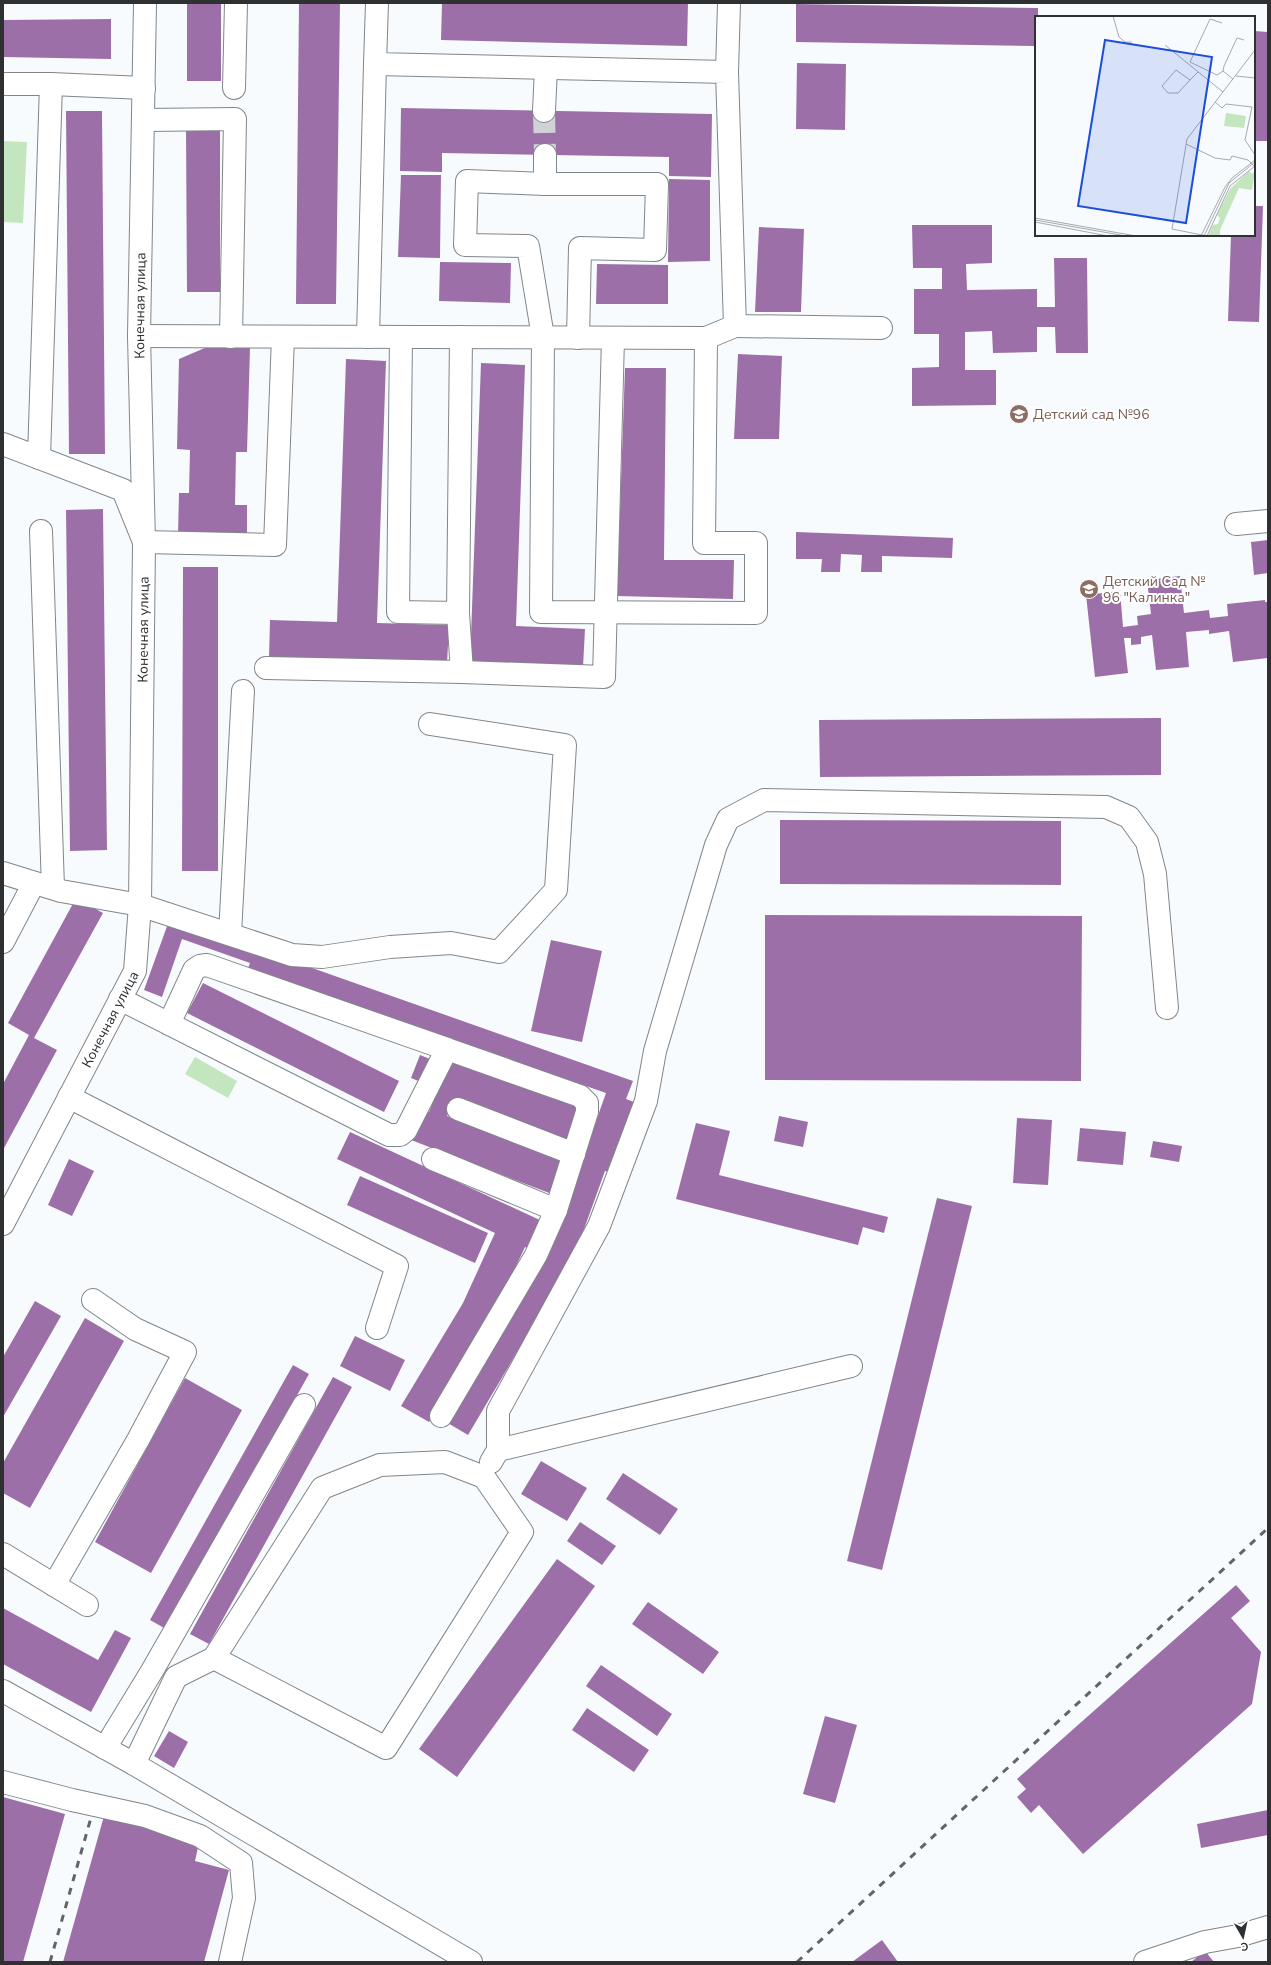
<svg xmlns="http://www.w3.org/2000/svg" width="1271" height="1965" viewBox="0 0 1271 1965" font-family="'Nunito Sans',sans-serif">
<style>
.green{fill:#c3e6bf}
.building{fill:#9c6fa8}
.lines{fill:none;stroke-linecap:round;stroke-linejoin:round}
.minor-tunnel{stroke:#d0d2d5;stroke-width:22;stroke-dasharray:22 11;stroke-linecap:butt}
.minor-casing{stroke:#81868a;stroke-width:24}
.minor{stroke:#fff;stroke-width:22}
.rail{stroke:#626466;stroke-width:3;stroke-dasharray:7 7;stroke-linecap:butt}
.labels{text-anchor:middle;stroke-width:4;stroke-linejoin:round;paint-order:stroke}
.street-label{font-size:14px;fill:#2e3032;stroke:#fff}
.education-label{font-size:14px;fill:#785e54;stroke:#fff;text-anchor:start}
.inset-road{fill:none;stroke:#a7aaac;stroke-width:1}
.view{fill:#1d4ed8;fill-opacity:0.15;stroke:#1d4ed8;stroke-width:2}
.inset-edge{fill:none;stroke:#2e3032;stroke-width:2}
</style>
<rect width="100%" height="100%" fill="#f8fbfe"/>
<path class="green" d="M3,141l24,1 -4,81 -20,-1z
M195,1057l42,24 -9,17 -43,-24z"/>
<path class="building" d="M187,3h34v78h-34z
M299,3h41l-4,301h-40z
M442,3h246l-1,43 -246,-6z
M796,4l242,4v9h-2v29l-240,-4z
M111,19v40l-108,-2v-37z
M1254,31l14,1v109h-14z
M797,63l49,1 -1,66 -49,-1z
M401,108l311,6 -1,63 -42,-1v-19l-227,-4v19l-42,-1z
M66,111h36l3,343h-36z
M186,128h34v164h-33z
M401,175h40l-1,83 -42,-1z
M669,179l41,1v81l-42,1z
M1254,206h9l-4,116 -31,-1 3,-86h23z
M912,225h80v38l-26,1 1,26 70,-1v18h18l-1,-49h33l1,95h-32l-1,-26h-18v25l-44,1 -1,-22 -27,1v38h31v35l-84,1v-38l27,-1v-33h-25v-45h28v-21h-29z
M759,227l45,2 -3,83h-46z
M440,262l71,1 -1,40 -71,-2z
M597,264l71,1v39h-72z
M207,347l43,1 -3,104h-11l-1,53h12v32l-69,-2 1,-42h10l1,-43 -13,-1 2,-90z
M738,354l44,2 -3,83h-45z
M346,359l40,2 -9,262 72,2 -2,39 -178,-6 1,-38 67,2z
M481,363l44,2 -9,261 69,3 -2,38 -113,-4z
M625,368h41l-2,192h70l-1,39 -116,-3z
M103,509l4,341 -37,1 -4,-341z
M796,532l157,6 -1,20 -70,-2v16h-21l1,-17 -21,-1 -1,18h-19l1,-13h-26z
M1268,540v33l-14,2 -3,-33z
M183,567h35v304h-36z
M1180,576l4,37 25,-3 1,8 18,-2 -1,-12 38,-4v2h3v56l-35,4 -4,-31 -20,3v-4l-23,2 3,35 -33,3 -4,-35 -11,2v7l-10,1v-7h-7l4,35 -33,4 -9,-82 34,-4 3,36 15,-2 -1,-9 14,-2 -4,-34z
M1161,718v57l-341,2 -1,-57z
M780,820l281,1v64l-281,-1z
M76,898l27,15 -69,125 23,12 -54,100v-66l26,-49 -21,-12z
M765,915l317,1 -1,165 -316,-1z
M170,918l463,163 -7,18 8,3 -25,70 -4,-1 -30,83 -107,181 -22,-13 106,-177 54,-152 -140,-49 -1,4 -218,-77 3,-8 -68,-24 -20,58 -18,-7z
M551,940l51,11 -20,91 -51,-11z
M203,983l196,98 -15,31 -197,-99z
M420,1055l15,6 -9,23 -15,-6z
M450,1059l129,49 -13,34 -112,-43 -7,17 118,44 -13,34 -141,-54 11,-30 7,2z
M779,1116l29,6 -5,25 -29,-6z
M1017,1118l35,2 -4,65 -35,-2z
M696,1123l34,8 -11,44 169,42 -4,16 -21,-6 -5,18 -182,-46z
M1080,1128l46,4 -3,33 -46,-4z
M350,1132l192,89 -13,28 -4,-2 -33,70 -63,105 -28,-16 62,-103 32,-70 -158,-74z
M1153,1141l29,5 -3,16 -29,-5z
M69,1159l25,12 -22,45 -24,-11z
M360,1176l128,57 -13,30 -128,-58z
M937,1198l35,8 -90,364 -35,-9z
M35,1301l26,15 -58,101v-60z
M85,1318l39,23 -94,167 -27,-15v-30z
M355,1336l50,24 -15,31 -50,-25z
M293,1365l16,9 -143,255 -16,-9z
M333,1377l19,10 -143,257 -19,-10z
M185,1378l57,32 -91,163 -56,-31z
M541,1461l46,27 -20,33 -46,-27z
M623,1473l55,36 -18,26 -54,-36z
M580,1522l36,24 -14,19 -35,-24z
M557,1559l38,27 -138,191 -38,-28z
M1236,1585l14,16 -19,17 30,34 -9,52 -169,150 -44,-49 -8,8 -14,-16 9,-8 -9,-10z
M648,1602l71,50 -16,22 -71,-50z
M3,1608l95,52 17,-30 16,8 -40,74 -88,-48z
M601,1665l71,49 -15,22 -71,-50z
M587,1708l62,42 -15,22 -62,-42z
M825,1716l32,9 -22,78 -32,-9z
M169,1731l19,11 -14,26 -20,-12z
M3,1797l62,17 -42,148h-20z
M1268,1810v25l-67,13 -4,-24z
M104,1816l95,27 -4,18 34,9 -25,92h-141z
M882,1940l16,22h-46z
M1205,1951l9,11h-23z"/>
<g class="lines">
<path class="minor-tunnel" d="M544,111l1,44"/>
<g class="minor-casing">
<g id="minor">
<path d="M727,72l2,-69"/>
<path d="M3,84h48l93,4"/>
<path d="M234,88l2,-85"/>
<path d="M544,111l2,-43"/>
<path d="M144,120l91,-1 -4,218"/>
<path d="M545,184v-29"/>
<path d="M735,326l146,2"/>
<path d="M139,336l567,2 29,-12 -8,-254 -352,-8 2,-61"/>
<path d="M368,337l7,-273"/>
<path d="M401,337l-3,275 60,1 3,-276"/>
<path d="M578,338l2,-90 75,2 2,-66h-112l-78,-3 -2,64 63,1 15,91 -2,275 215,1v-70h-52l2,-205"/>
<path d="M3,444l120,46 21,52 131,3 8,-208"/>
<path d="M39,458l12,-374"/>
<path d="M1236,524l32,-3"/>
<path d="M41,531l12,357"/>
<path d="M266,668l196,4 -4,-59"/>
<path d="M462,672l142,5 9,-339"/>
<path d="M3,873l58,18 79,14 152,50 30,2 68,-10 61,-4 48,9 57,-62 9,-145 -135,-21"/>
<path d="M230,934l13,-243"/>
<path d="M3,942l31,-59"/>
<path d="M120,999l269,136h11l6,-5 41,-81 -240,-84 -7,1 -6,4 -25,54"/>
<path d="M69,1097l328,169 -20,62"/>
<path d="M458,1109l116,45"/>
<path d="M433,1159l123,51"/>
<path id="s1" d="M3,1224l132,-253 5,-66 4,-363 -5,-206 6,-333"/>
<path d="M441,1416l95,-161 20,-45 31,-98v-9l-7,-7 -133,-47"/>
<path d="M498,1450v-39l101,-185 47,-125 9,-50 61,-206 12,-26 36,-19 342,7 23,10 18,25 8,32 12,134"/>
<path d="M491,1462l7,-12 353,-84"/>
<path d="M3,1554l84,51"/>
<path d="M54,1585l84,-145 47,-88 -50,-23 -42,-29"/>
<path d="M3,1691l131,73 337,198"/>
<path d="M105,1748l47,-77 152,-266"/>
<path d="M134,1764l42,-87 38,-19 172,90 136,-216 -38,-55 -39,-15 -65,3 -58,23 -108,170"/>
<path d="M3,1782l69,18 73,16 55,20 41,27 3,35 -14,64"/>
<path d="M1145,1962l60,-20 33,-6 30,-9"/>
</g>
</g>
<use href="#minor" class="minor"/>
<path class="rail" d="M50,1962l42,-148
M797,1962l471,-434"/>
</g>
<defs>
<g id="school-disc" transform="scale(1)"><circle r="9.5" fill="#8d6e63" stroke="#fff"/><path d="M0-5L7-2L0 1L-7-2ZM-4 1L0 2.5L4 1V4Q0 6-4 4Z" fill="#fff"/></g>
</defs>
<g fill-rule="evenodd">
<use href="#school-disc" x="1019" y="414"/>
<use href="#school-disc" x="1089" y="589"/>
</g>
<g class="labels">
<g class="street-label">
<text dy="5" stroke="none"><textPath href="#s1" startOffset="951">Конечная улица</textPath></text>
<text dy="5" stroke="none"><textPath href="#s1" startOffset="627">Конечная улица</textPath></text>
<text dy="5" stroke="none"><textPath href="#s1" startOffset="231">Конечная улица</textPath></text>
</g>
<g class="education-label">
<text x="1033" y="419">Детский сад №96</text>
<text x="1103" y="586">Детский Сад №<tspan x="1103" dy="16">96 "Калинка"</tspan></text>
</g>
</g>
<g transform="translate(1035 16)">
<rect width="220" height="220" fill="#f8fbfe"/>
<path d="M191,97l20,3 -2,12 -20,-2zM214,155l3,3 3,-3 -3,19 -13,-2 -19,42v6h-12l5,-11 5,-1 2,-6 -3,-3 13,-26z" fill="#c3e6bf"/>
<path class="inset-road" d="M78,0l6,21 6,5h7M187,7l-12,-4 -20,43 27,13 6,-4M130,29l58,47M201,60l19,2M198,63l-10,-8 1,-5 13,-28 7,2M155,64l-12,13h-10l-6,-7 14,-16 14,10 8,-8M180,86l7,6 4,-4 26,3 -7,33 10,15M151,128l29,14 15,2 2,-4 16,4 6,6M0,202l101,18M0,204l91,16M0,206l73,14M166,220l24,-49 7,-9 23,-18M169,220l25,-53 26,-21M172,220l-35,-7 15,-90 68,-89M172,220l23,-50 25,-20"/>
<path class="view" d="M70,24l107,17 -26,166 -108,-17z"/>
<rect width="220" height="220" class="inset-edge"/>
</g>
<rect width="1271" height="1965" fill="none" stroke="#2e3032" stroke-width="8"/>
<g transform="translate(1243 1937) rotate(171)" stroke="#ffffff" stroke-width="3" paint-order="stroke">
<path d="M0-3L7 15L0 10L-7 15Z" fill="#2e3032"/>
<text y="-6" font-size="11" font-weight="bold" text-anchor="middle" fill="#2e3032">С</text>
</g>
</svg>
